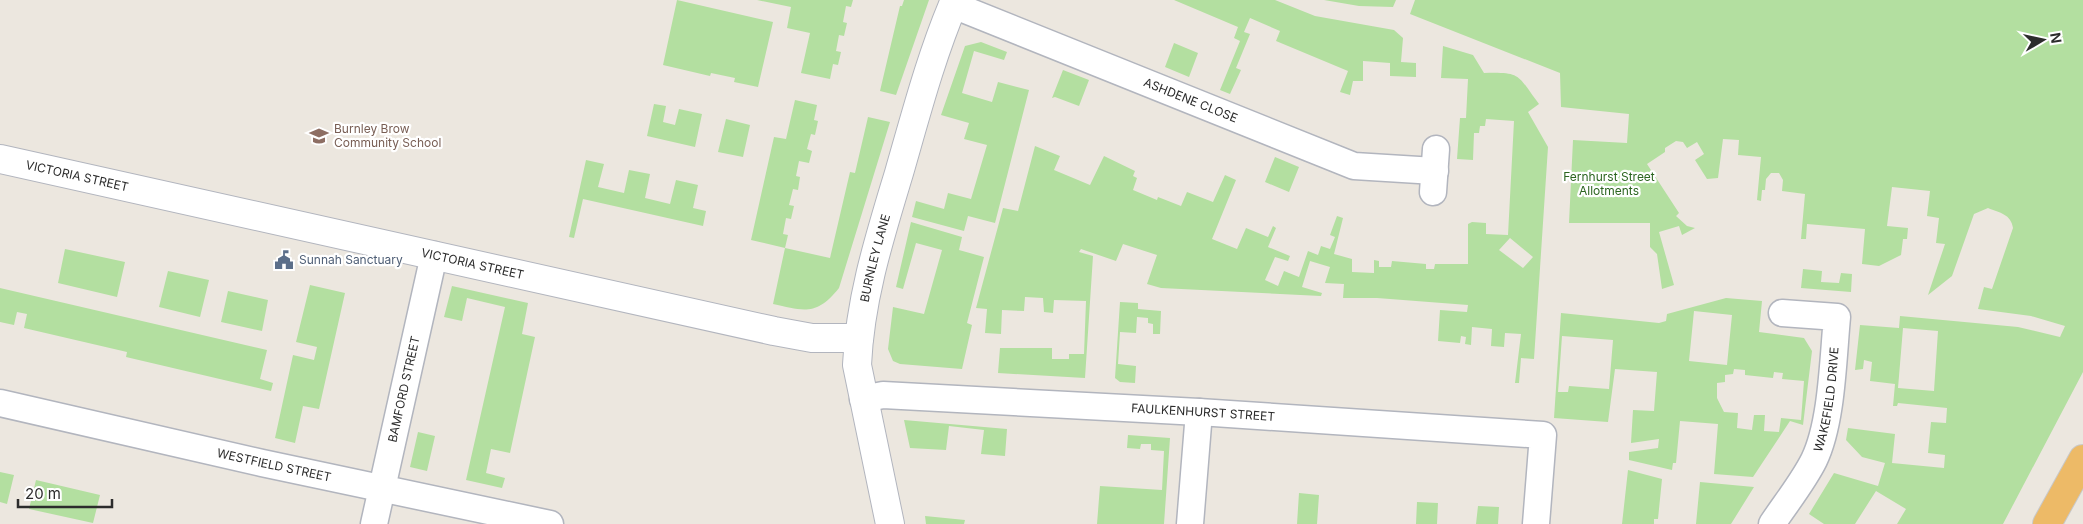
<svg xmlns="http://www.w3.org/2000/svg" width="2083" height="524" viewBox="0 0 2083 524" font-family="Inter,sans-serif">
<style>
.green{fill:#b3dfa0;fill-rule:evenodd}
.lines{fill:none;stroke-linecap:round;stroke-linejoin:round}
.minor-casing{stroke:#b2b5be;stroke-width:29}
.tertiary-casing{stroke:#b2b5be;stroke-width:30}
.trunk-casing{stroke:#c8c8c8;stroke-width:30}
.minor{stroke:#fff;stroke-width:26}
.tertiary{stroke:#fff;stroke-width:28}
.trunk{stroke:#edba67;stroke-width:28}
.labels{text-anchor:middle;stroke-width:4.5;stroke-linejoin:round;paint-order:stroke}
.street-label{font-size:12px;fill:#2c2c2c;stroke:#fff}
.education-label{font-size:12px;fill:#785e54;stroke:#fff;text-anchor:start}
.park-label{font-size:12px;fill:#2c6520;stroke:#fff}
.service-label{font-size:12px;fill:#4e5e75;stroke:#fff;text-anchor:start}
</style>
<rect width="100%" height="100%" fill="#ece7df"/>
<path class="green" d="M677,0l96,22 -15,65 -24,-5 1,-4 -24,-5 -1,3 -47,-11z
M757,0h96l-2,7 -5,-1 -3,16 4,1 -3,13 -5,-1 -3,16 5,1 -3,13 -5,-1 -3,15 -29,-6 9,-40 -23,-5 4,-21z
M904,0h25l-33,95 -16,-4 20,-85h2z
M1174,0h101l40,16 79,14 9,8 -2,24 15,1v14l-26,-1v-13l-27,-2v20h-10l-3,14 -10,-3 8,-21 -72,-30 4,-10 -30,-13 -6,14 6,2 -14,34 5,2 -11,24 -10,-4 20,-49 -6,-3 4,-11z
M1324,0h72l-3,7 -34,-1z
M1415,0h668v372l-80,152h-106l9,-15 -30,-18 -21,33h-31l-15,-10 25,-41 44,13 7,-23 -23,-6 -16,-17 2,-12 47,6 -3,29 52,5 1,-13 -17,-2 3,-31 15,1 1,-15 -49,-5 -1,3h-4l2,-22 -25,-3 2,-19 -8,-2 -1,9 -8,1 5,-45 39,3 1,-12 118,11 42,10 5,-11 -34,-10 -53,-7 6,-22 8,2 21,-61c-2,-14 -13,-15 -25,-20l-14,6 -22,62 -24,19 17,-51 -9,-1 3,-25 -12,-2 3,-25 -38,-4 -5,39 21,2 -1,11h-4l-2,16 -22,11 -17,-2 3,-35 -58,-5 -1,15h-5l4,-45 -23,-3 1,-11 -4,-7h-8l-5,6 -1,11h-3l-1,11 -4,-1 4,-43 -23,-2 1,-15 -16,-1 -5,39 -11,1 -12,-19 9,-6 -7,-12 -10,6 -4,-6 -7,-1 -11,7v4l-18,12 32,49 -3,3 11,10 8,2 -13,7 -3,-9 -20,6 15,53 -12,4 -5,-35 -7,-7v-24h-81l4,-83 54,3 2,-29 -68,-7 -1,-34 -150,-59zM1903,328l35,3 -4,60 -36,-3z
M981,42l26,10 -3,8 -30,-9 -12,42 30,9 6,-20 31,8 -34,133 -27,-7 -4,15 -52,-14 4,-16 28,8 4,-16 23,6 16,-54 -23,-6 5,-16 -28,-8 24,-69z
M1174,43l24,10 -9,24 -24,-10z
M1443,46l30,9 11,18c38,-1 33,2 55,31l-11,8 20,35 -14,212 -13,-1 -2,25h-4l6,-49 -16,-1 -1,14 -13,-1 1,-17 -20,-2 -1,18 -6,-1 1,-7 -5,-1 -1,7 -22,-2 2,-31 27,2 1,-7 -91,-7h-34l1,-14 -19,-1 5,-16 -20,-6 -8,26 20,6 -1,3 -160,-8 -14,-4 10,-29 -34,-11 -7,17 -35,-12 -2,3 14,4 -8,122 -87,-5 2,-25h52v11h17v-5h15l2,-53 -32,-1 -1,13 -9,-1 -1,-14 -18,-1 -1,14 -22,-1 -1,24 -16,-1 2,-24 -11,-1 27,-100 15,3 17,-65 25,10 -6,14 36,15 14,-29 31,15 -2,5 4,2 -4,12 24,10 1,-3 23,9 6,-14 26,10 12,-27 11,5 -24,59 25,10 9,-21 22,9 5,-11 3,2 -8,19 22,9 -2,5 -13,-4 -10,23 13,6 6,-15 15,6 9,-26 10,4 3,-9 9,3 5,-12 -5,-2 7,-19 6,2 -9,36 18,5v13l22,1v-13l5,1v6h12l1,-6 34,3v5h8l1,-5h33v-40l4,-2 14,1v11l22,1 6,-114 -28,-2 -1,7h-5l-1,7h-5l-1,27 -16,-1 3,-41h6l2,-39 -27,-1zM1510,238l23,19 -10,11 -24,-18z
M1063,70l26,10 -10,26 -24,-9 -3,1z
M795,100l22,5 -3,15 4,1 -3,14 -4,-1 -4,15 5,2 -3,12 -10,-2 -3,15 4,1 -2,13 -5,-1 -4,16 5,1 -3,13 -5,-1 -3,16 5,1 -3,13 45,10 20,-86 5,1 13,-56 22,5 -51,166c-22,28 -35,23 -66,16l12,-56 -34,-8 23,-103 12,2z
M654,104l12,2 -3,16 12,3 4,-16 23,5 -7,33 -48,-11z
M726,119l24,6 -7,32 -25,-5z
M1275,157l24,10 -10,25 -24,-10z
M586,160l18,4 -6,23 26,6 5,-23 21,4 -5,24 25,6 6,-24 22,5 -5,23 13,3 -3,15 -120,-27 -9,39 -5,-1z
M911,222l51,15 -3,13 25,7 -17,66 5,2 -10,44 -62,-5 -7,-3 -5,-12 5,-42 31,7 18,-64 -26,-7 -13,46 -7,-2z
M65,249l60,13 -8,35 -59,-14z
M1803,269l19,2 -1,11 18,1 2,-10 11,1 -1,18 -50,-4z
M168,271l41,9 -9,37 -41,-10z
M310,285l35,8 -26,116 -16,-3 -8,37 -20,-5 18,-83 21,5 3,-13 -21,-5z
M452,286l76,17 -6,31 13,3 -25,116 -19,-4 -5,24 19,5 -3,10 -36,-8 39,-173 -38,-9 -5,23 -18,-4z
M0,288l267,62 -7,29 13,4 -2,8 -145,-34 1,-5 -103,-24 3,-14 -10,-2 -3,13 -14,-3z
M228,291l40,9 -6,31 -41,-9z
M1726,298l36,3 -3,31 45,6 8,13 -9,74 -13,-4 -37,56 -39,-3 4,-50 -38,-3 -4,42h-3l-1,7 -43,-10v-8l29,-4 1,-9 -28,4 2,-33 21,1 3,-39 -42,-3 -7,53 -54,-4 7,-105 98,10 7,-2 1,-7zM1694,311l38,4 -5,50 -38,-4zM1562,336l51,4 -4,49 -40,-3 -1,6h-10zM1734,369l11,1v5l28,3 1,-6 9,1 -1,6 22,2 -3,39 -20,-2 -2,14 -15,-1 1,-16h-11l-2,15 -15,-2 1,-15 -14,-1 -7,-14v-15l8,-1v-7l8,-1z
M1120,302l18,1v6l23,2 -1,23h-7v-10l-5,-1v-5l-11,-1 -1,16 -16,-1 -2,32 18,2 -1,17 -15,-1 -5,-4z
M904,420l103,9 -2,27 -24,-2 3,-24 -35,-4 -3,24 -36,-2z
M418,432l17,4 -8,35 -17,-4z
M1128,435l42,3 -6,86h-67l3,-38 62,4 2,-39 -13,-1v-6h-10l-1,5 -13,-1z
M1628,470l34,9 -4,40h-4v5h-32z
M0,472l14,3 -7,29 -7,-2z
M36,480l64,15 -7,28 -64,-14z
M1700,482l54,5 -23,37h-35z
M1299,493l20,2 -2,29h-20z
M1417,502l21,1 -1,21h-21z
M1478,506l21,1 -1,17h-22z
M925,516l40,4 -1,4h-38z"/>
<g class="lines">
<g class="minor-casing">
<g id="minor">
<path id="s1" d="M953,5l401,161 81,5"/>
<path d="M1433,192l3,-43"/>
<path id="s2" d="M863,399l20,-4 316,17 344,23 -7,89"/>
<path id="s3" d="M0,403l262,60 288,61"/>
<path id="s4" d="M374,524l60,-269"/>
<path d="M1190,524l9,-112"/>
<path id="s5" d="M1772,524c14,-21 31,-42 42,-64 18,-37 19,-101 23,-143l-55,-4"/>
</g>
</g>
<g class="tertiary-casing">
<g id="tertiary">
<path id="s6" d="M0,159l774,172 38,7h47"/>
<path id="s7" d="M890,524l-33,-159c3,-67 23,-129 42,-192 17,-59 32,-117 56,-173"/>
</g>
</g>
<g class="trunk-casing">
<path id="trunk" d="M2047,524l36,-65"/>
</g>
<use href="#minor" class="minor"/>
<use href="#tertiary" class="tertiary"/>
<use href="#trunk" class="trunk"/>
</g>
<defs>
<g id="school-bare" transform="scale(1.5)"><path d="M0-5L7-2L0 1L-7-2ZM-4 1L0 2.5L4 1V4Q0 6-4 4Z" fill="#8d6e63" stroke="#fff" stroke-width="2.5" paint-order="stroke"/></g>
<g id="civic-bare" transform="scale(1.5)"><path d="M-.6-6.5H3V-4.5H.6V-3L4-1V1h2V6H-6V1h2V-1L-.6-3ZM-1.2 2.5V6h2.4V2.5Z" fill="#5c6f8a" stroke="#fff" stroke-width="2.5" paint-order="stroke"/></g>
</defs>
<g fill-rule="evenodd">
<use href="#school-bare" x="319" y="136"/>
<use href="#civic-bare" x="284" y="260"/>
</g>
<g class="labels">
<g class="street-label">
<text dy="4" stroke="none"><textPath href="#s1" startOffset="256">ASHDENE CLOSE</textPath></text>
<text dy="4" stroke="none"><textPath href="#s6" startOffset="79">VICTORIA STREET</textPath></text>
<text dy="4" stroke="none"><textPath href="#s7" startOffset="271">BURNLEY LANE</textPath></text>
<text dy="4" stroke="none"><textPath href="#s6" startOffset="484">VICTORIA STREET</textPath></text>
<text dy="4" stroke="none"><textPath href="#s4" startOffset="138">BAMFORD STREET</textPath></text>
<text dy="4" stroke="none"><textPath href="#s5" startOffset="139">WAKEFIELD DRIVE</textPath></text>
<text dy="4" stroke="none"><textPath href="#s2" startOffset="341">FAULKENHURST STREET</textPath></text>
<text dy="4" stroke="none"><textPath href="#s3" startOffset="281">WESTFIELD STREET</textPath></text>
</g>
<g class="education-label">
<text x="334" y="133">Burnley Brow<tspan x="334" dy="14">Community School</tspan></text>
</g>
<g class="park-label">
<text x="1609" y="181">Fernhurst Street<tspan x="1609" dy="14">Allotments</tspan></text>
</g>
<g class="service-label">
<text x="299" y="264">Sunnah Sanctuary</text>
</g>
</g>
<g transform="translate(2043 40) rotate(81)" stroke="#ffffff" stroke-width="4" paint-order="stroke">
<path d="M0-4L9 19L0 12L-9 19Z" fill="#2c2c2c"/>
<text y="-8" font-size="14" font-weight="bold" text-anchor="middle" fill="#2c2c2c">N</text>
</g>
<path d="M18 499v8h94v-8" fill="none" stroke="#2c2c2c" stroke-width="2.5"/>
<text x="25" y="499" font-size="15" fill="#2c2c2c" stroke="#ffffff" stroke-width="4" paint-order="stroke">20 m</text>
</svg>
